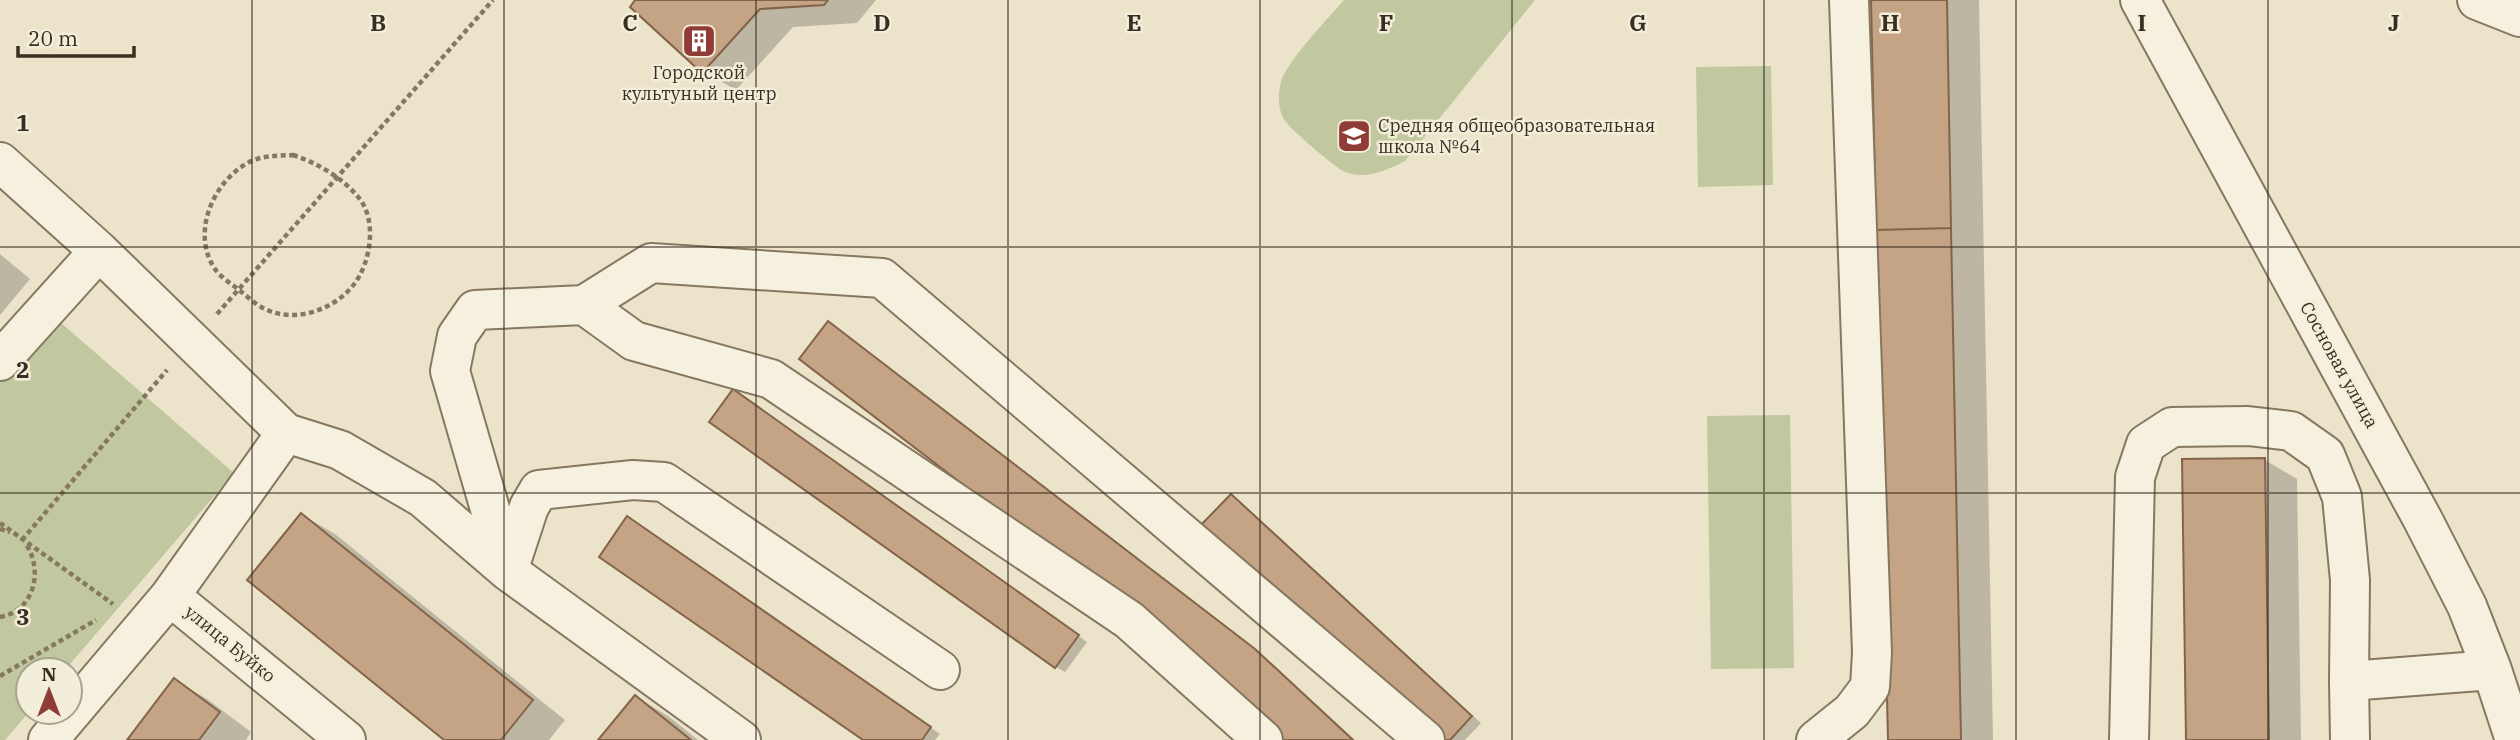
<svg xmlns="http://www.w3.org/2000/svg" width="2520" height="740" viewBox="0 0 2520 740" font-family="'IBM Plex Serif',serif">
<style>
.green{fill:#c1c89f}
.shadow{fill:#0003}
.building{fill:#c5a485;stroke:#836449;stroke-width:2}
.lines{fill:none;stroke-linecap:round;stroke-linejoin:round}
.minor-casing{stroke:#867761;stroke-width:42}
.path{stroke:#867761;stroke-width:4.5;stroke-dasharray:5 3.5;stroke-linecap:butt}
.minor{stroke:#f6f1de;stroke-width:38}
.grid{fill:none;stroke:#382f22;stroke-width:2;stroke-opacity:0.55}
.labels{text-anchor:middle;stroke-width:5;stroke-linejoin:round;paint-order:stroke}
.poi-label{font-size:18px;fill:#382f22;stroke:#f3eeda}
.street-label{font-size:18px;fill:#382f22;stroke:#f3eeda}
.grid-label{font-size:23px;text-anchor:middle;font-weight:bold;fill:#382f22;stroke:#f3eeda;stroke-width:5;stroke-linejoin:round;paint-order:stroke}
</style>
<rect width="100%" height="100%" fill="#ebe4cb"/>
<path class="green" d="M1344,0h191l-130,161c-17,9 -42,20 -62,10 -8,-4 -52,-41 -57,-49 -8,-10 -8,-25 -6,-36 3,-22 48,-67 64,-86z
M1771,66l2,119 -75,2 -2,-120z
M45,309l189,164 -169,197h-37l1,42 -24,28h-5v-377z
M1790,415l4,253 -83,1 -4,-253z"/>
<path class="shadow" d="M638,0h238l-19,23 -64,4 -57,63 -33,-19z
M1872,0h107l14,740h-103z
M0,254l30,25 -30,36z
M838,329l427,328 90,83h-68z
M743,397l344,245 -22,30 -9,-5z
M2265,460l32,19 4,261h-113z
M1231,496l10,6 240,221 -16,17h-32z
M302,515l33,19 230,186 -16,20h-102z
M637,524l303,210 -5,6h-69z
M174,680l33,19 44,33 -5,8h-117z
M636,697l32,19 30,24h-97z"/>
<path class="building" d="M635,0h193l-4,5 -64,4 -58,64 -72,-66z
M1871,0h76l4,228 -75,2z
M1951,228l10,512h-73l-12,-510z
M828,321l427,328 98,91h-69l-58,-54 -427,-327z
M733,389l346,246 -24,33 -346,-246z
M2265,458l4,282h-83l-4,-281z
M1231,494l241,222 -22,24h-19l-232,-213z
M301,513l232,187 -32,40h-57l-197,-160z
M627,516l304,211 -9,13h-59l-264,-183z
M174,678l46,34 -21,28h-72z
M635,695l56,45h-93z"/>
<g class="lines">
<g class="minor-casing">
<path id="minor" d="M2140,0l283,520 44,86 25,64 23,70
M2477,0l43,17
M0,162l99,89 187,182 54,17 83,48 85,73 233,169
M584,305l67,-42 231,15 543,462
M0,361l99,-110
M286,433l-116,163 176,144
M508,571l-58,-200 7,-35 18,-26 109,-5 50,36 137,38 358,241 134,120
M508,571l21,-64 10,-17 94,-10 31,2 276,188
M48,740l122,-144
M1816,740l36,-29 18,-24 2,-34 -23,-653
M2129,740l6,-263 11,-33 26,-17 76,-1 43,5 34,24 17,42 8,83 -1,101
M2350,740l-1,-59 143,-11"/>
</g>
<path class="path" d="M293,155c24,8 49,22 66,43 18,22 12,63 -4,85 -19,26 -59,41 -90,26 -9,-4 -18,-13 -26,-19 -7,-6 -19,-13 -24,-21 -24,-35 -3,-85 31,-105 14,-9 31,-8 47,-9z
M217,314l276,-314
M0,523l113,81
M0,529l10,3
M22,540l145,-170
M0,617c35,-6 44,-48 25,-74
M0,676l96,-56"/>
<use href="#minor" class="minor"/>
</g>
<path class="grid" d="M252,0v740M504,0v740M756,0v740M1008,0v740M1260,0v740M1512,0v740M1764,0v740M2016,0v740M2268,0v740M0,247h2520M0,493h2520"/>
<defs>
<g id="building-square" transform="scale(1.75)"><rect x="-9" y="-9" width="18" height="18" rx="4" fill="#8f3c36" stroke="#f3eeda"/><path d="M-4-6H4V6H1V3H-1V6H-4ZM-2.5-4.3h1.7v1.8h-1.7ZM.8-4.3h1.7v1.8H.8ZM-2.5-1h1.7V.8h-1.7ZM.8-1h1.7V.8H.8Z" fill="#fff"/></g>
<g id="school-square" transform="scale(1.75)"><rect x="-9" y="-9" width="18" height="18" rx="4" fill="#8f3c36" stroke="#f3eeda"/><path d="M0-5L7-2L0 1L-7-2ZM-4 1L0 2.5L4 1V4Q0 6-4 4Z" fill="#fff"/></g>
</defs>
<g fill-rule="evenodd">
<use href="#building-square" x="699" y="41"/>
<use href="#school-square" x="1354" y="136"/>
</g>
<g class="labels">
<g class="poi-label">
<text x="699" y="79">Городской<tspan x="699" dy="21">культуный центр</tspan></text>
<text x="1378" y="132" text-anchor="start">Средняя общеобразовательная<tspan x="1378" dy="21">школа №64</tspan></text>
</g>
<g class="street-label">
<text transform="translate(2339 365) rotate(61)" y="6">Сосновая улица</text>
<text transform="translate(230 644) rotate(39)" y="6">улица Буйко</text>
</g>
</g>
<g class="grid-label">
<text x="378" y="31">B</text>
<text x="630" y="31">C</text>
<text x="882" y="31">D</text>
<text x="1134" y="31">E</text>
<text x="1386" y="31">F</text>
<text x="1638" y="31">G</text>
<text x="1890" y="31">H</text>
<text x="2142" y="31">I</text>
<text x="2394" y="31">J</text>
<text x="23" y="131">1</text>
<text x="23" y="378">2</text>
<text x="23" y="625">3</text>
</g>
<g transform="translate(49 691)"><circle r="33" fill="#f3eeda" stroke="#a8a290" stroke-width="2"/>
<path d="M0-5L12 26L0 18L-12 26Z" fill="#8f3c36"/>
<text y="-10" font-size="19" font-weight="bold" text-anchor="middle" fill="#382f22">N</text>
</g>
<path d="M18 46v10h116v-10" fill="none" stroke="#382f22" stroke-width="3.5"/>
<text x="28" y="46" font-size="21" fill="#382f22" stroke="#f3eeda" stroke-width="5" paint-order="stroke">20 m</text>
</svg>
